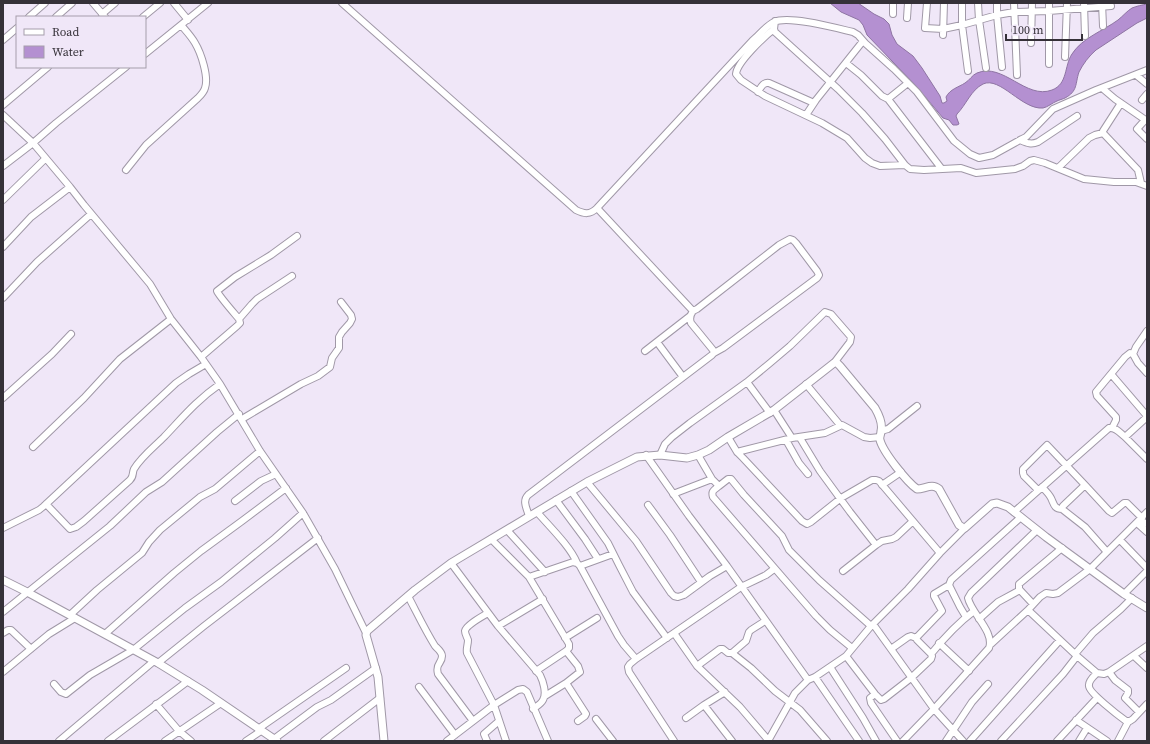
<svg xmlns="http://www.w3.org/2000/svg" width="1150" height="744" viewBox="0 0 1150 744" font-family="'Source Serif 4',serif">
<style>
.water{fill:#b490d1;stroke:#8e74a3}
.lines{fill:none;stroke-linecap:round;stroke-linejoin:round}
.minor-casing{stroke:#a098a7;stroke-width:8}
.tertiary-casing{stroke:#a098a7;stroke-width:9}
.minor{stroke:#fff;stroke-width:6}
.tertiary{stroke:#fff;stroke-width:7}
</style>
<rect width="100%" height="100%" fill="#f0e7f8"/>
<path class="water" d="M830,3h28l16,11 10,5 5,5 3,11 5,9 16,12 9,12 18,28 2,7h2l3,-2 -1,-4c4,-8 13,-10 19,-14 5,-3 7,-8 12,-10 26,-11 49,27 75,17 16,-6 12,-24 20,-36 10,-16 31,-23 46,-34 5,-4 9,-9 14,-12 5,-2 10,-3 15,-4v14l-10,5 -41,27c-7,6 -13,14 -17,22 -4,12 -1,19 -14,26 -2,1 -6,2 -8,3 -5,2 -9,6 -14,7 -21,2 -43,-32 -60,-24 -12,6 -17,21 -26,30l-1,2 3,8 -2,1h-4l-4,-5 -6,-2 -26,-31 -50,-52 -4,-10 -4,-5 -18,-8z"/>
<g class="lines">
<g class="minor-casing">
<path id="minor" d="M93,3l12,14
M174,3l14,17
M342,3l234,207c8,4 14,5 21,-2l156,-168c6,-5 13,-14 21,-18 15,-7 62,6 79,10l5,3 7,8 29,26 23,23 37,49 16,13 9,4 14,-3 27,-15 6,-3 27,-28 43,-19 51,-20
M927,3l-2,25 18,1 19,-4 35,-10 17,-3 35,-1 62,-5
M962,3v22l6,46
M978,3l1,17 7,48
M997,3v12l5,52
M1014,3l3,72
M1049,3v61
M1084,3l1,33
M1102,3l1,23
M102,14l13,-11
M893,14v-11
M29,17l16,-14
M56,17l16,-14
M143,17l17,-14
M907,18l1,-15
M775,21l-1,8 1,3 63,57 24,24 23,26 20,26 5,4 14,1 37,-2 15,5 39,-4 8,-3 7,-5 4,-1 11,3 39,16 30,3h22l11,4
M774,29c-10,8 -37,33 -38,45l5,6 24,16 57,27 25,15 18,20 7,5 8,3 25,-1
M943,35l1,-32
M3,40l14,-12
M1031,43l1,-40
M145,54l63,-51
M1065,57l2,-54
M846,63l15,12 21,21 6,3 20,-16
M1136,75l11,9
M1102,88l13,11 32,22
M758,92c3,-5 5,-10 11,-9l45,20
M888,99l53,69
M1142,100l5,-6
M1121,103l-18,28v2l35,37 3,13
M3,105l45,-38
M3,115l30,28 37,44 14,18 66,79 21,35 30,38 19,27 40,67 43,62 32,56 31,64
M806,115l10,-15 47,-59
M1145,120l-8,9 10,10
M1020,140c7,3 11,5 18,2l39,-26
M3,166l30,-23 23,-20 70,-56
M1058,168l31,-30 6,-3 8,-2
M126,170l20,-25 52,-47c3,-3 6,-6 7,-10 4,-11 -4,-35 -10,-45 -4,-7 -9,-12 -14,-18
M3,200l42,-41
M597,208l96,103 4,-2 82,-64 11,-6 3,1 3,3 21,28 2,4 -2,3 -94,70 -9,5
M3,247l28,-30 39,-30
M3,298l34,-36 54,-48
M239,319l13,-15 5,-5 35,-23
M1147,331l-11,16 -3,7 5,9 9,10
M657,342l26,35
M645,351l45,-35
M201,357l36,-31 3,-3 -1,-4c-5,-6 -20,-23 -22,-28l18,-14 36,-22 26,-19
M1111,374l36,42
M747,382l23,31
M806,384l34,41
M3,398l49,-44 19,-20
M774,410l18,28
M242,419l59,-35 17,-8 12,-9 2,-9 7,-10v-11l3,-5 8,-9 2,-4 -1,-4 -10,-13
M1112,428l4,-8v-3l-19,-21 -1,-4 29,-35 5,-4 3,1
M881,431l7,-2 29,-23
M728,437l9,15 6,6 59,63 5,3 4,-2 30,-24 31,-18h4l3,1 61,72
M1125,437l22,22
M800,438l20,33 30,41 26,33
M786,440l13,23 9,11
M33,447l51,-49 36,-39 51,-40
M737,452l55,-14 33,-5 17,-8 22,12 6,1 10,-1
M646,455l43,61 38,50 81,114
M660,455l5,-11 7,-7 18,-14 57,-41 23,-19 20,-17 35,-34 6,2 20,23 -1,5 -16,21
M698,455l14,24 7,7c-5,4 -8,5 -6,11l103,119 14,14 22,18
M587,482l49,59 35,52 3,3 4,1 6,-2 26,-19 17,-10
M882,485l19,-13
M1085,485l-22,21 -1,3 23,18 22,25
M719,486l9,-7h3l13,16 38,41 7,14 30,30 52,46
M1042,487c3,3 7,7 9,11 3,6 3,11 11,11
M1038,490l-14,-14 -1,-3v-4l24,-24 38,40 24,26 3,2 12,-10h3l15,15
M571,491l37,52 11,22 14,27 34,46
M673,494l39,-15
M556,500l29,39 13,20
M235,501l26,-20 15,-7
M46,504l24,25 6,-2 8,-6 46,-41c4,-4 2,-7 4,-11 7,-12 20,-22 30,-32 19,-20 33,-37 56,-53
M648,505l22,30 31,47
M537,512c12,14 33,34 40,51
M1014,512l95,-84c7,-1 11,5 16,9l22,-20
M529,516c-2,-7 -7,-15 -1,-21l184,-140 2,-2 -1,-3 -22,-27c-2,-5 -1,-8 2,-12
M1140,520l7,4
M1137,523l10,9
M3,528l36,-18 5,-4 132,-123 13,-9 17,-10
M507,530l38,42
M491,539l38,38 40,67v4l-3,3 -30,20
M1120,540l27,28
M451,563l47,63 42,49c3,6 7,18 3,25 -2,4 -6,6 -10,9
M580,566l33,-12
M843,571l33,-26 6,-4 10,-2 4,-2 17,-16
M529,577l44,-15 4,1 3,3 38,70 6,9 12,14
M1124,594l23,-23
M408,596c9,17 17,34 27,50 3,3 7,6 7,10 0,8 -7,7 -4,18l35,47
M1033,604l-14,-15v-5l43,-36
M1028,610l49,46
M3,612l107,-86 36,-34 16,-10 55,-50 22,-18
M488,613c-5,3 -22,12 -23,18 0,3 2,6 3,9 0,5 -2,8 -1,13l27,52 12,36
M70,615l27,-25 45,-37 7,-11 11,-12 40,-33 15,-8 45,-38
M966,617l-6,-10 -11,-22 2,-5 70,-63
M979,619l19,-17 22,-12
M873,624l61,85 29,32
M498,626l45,-27
M3,633l5,-3h3l20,19
M674,633l23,33 43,41 29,34
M105,634l69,-61 27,-22 41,-30 44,-33
M565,638l32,-20
M939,643l30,28
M991,644l37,-34 12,-13 6,-4 7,1 5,-1 32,-24 57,-57
M891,649l17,-12 3,-1 5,2
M732,653l14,-12 3,-9 2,-2 14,-9
M931,654c13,-16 27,-31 43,-43
M1075,654l18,-21 28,-24 11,-11
M846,656l29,38 6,6 3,-1 27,-21 20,-19 1,-3 -1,-2 -14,-14 -1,-2 26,-27 -8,-15v-2l15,-9
M1134,656l13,12
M158,663l46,-37 114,-88
M697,666l23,-17h3l5,4h4l19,15 24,23 25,19 27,31
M830,667l33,51 13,23
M3,672l46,-38 26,-16
M1109,672l6,8 13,10v3l-3,5 14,14
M1097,673c-3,3 -9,8 -8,13 0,7 30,30 37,35h4l3,-2 14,-15
M815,677l44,64
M566,683l20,31 -1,2 -7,5
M54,684l7,8 5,2 24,-19 43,-25 52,-42 36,-26 54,-44 28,-25
M419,687l36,48
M875,694l-5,4 1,5 26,38
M545,696l21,-13 14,-11 -2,-6 -12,-15
M156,704l23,27 12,10
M704,705l28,36
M686,718l18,-13 21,-13
M596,719l17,22
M1076,720l31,21
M258,729l88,-61
M274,739l43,-32 14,-7 45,-32
M59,741l95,-80
M108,741l80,-60
M165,741l56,-38
M246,741l15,-10
M324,741l56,-43
M447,741l47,-36 24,-15 5,-1 4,3 21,49
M487,741l-3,-7 15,-13
M674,741l-45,-69 -1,-5 2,-3 6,-5 105,-72 25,-12 8,-6
M768,741l27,-48 13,-13 7,-3 31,-21 25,-30 37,-37 32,-36 25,-25
M903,741l31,-32 55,-61c6,-16 -18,-35 -21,-50l3,-5 66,-63
M946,741l26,-39 16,-18
M970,741l90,-101
M1001,741l62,-67 14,-18 20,17 7,1 5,-2 38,-26
M1057,741l40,-43
M1079,741l8,-13
M1118,741l10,-19"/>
</g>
<g class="tertiary-casing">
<path id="tertiary" d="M3,580l24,12 131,71 44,27 75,51
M384,741l-6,-64 -12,-42 1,-4 48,-41 36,-27 136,-81 50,-25 23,-2 27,3 11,-3 11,-5 19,-13 46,-27 60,-47h3l3,3 35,42c4,7 8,15 6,23 0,4 -2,6 -1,9 3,12 27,42 37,49 8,0 15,-6 22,0l20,36 3,2 3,1 27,-24 5,-1 11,4 38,30 78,57 23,14"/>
</g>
<use href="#minor" class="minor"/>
<use href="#tertiary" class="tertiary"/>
</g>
<rect width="1150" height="744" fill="none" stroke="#353138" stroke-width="8"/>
<rect x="16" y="16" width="130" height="52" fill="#f0e7f8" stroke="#a59eab"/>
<rect x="24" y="29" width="20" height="6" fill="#ffffff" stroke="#a59eab"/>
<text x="52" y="36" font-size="12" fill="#353138">Road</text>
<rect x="24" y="46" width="20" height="12" fill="#b490d1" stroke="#a59eab"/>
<text x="52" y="56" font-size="12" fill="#353138">Water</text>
<path d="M1006 34v6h76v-6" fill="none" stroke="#353138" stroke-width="2"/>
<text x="1012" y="34" font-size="12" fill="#353138" stroke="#f0e7f8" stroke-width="3" paint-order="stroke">100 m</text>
</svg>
